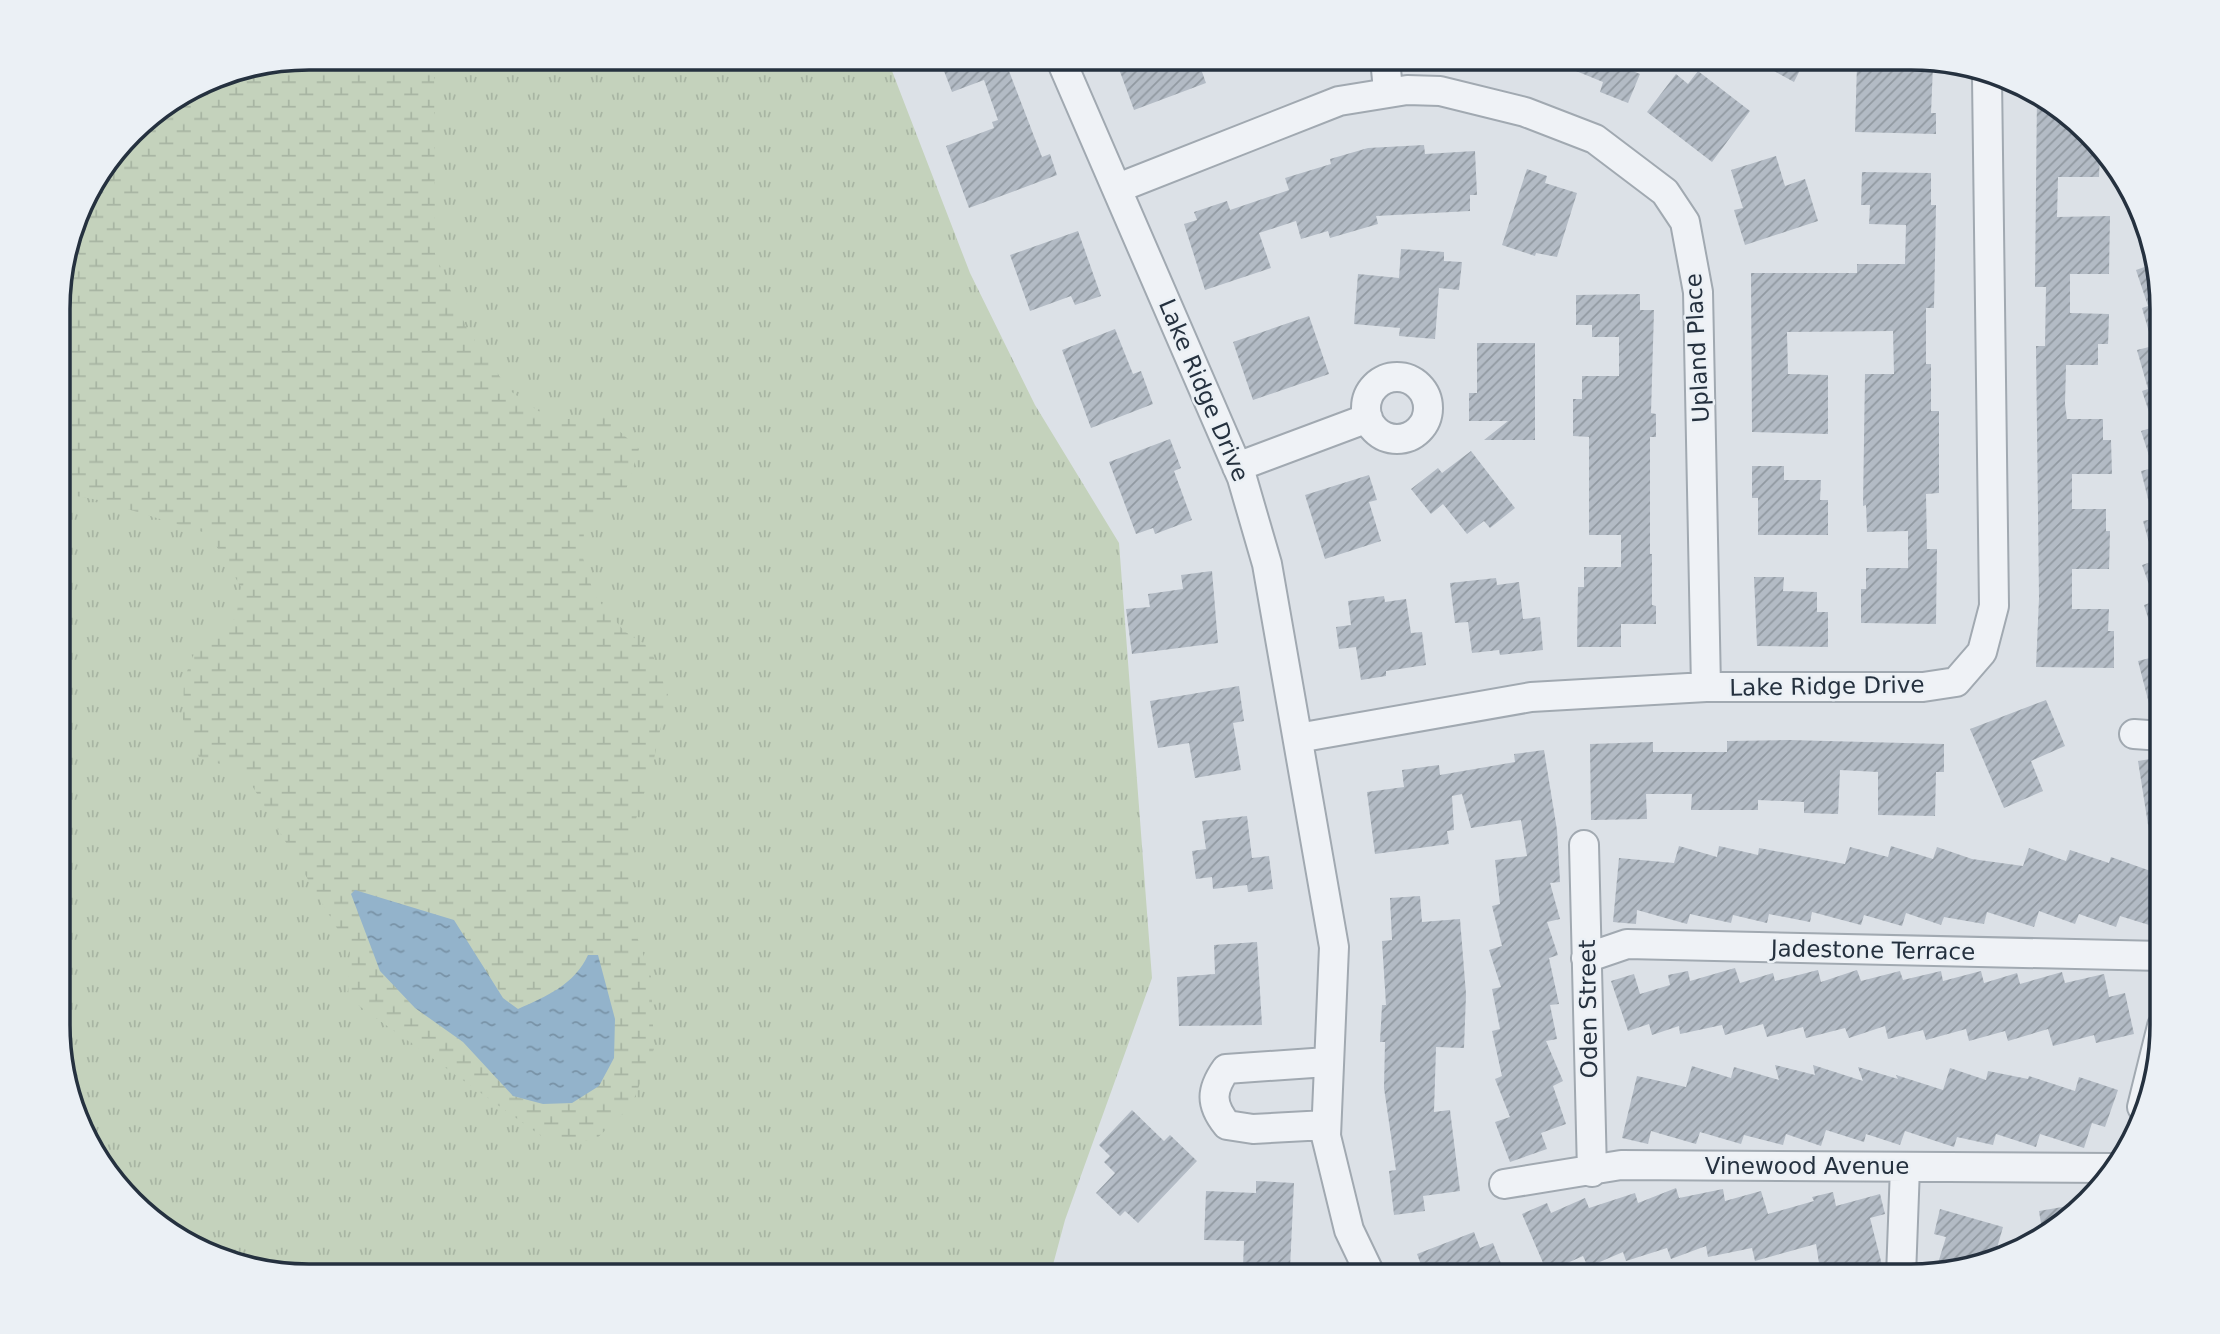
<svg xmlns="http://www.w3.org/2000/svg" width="2220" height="1334" viewBox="0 0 2220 1334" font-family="'DejaVu Sans',sans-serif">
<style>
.grass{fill:url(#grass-tufts)}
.wetland{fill:url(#wetland-marsh);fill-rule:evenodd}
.water{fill:url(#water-ripples)}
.building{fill:url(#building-hatch)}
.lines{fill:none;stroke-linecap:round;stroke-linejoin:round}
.minor-casing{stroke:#a1a9b1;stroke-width:32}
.minor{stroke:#eff2f6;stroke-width:28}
.labels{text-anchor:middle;stroke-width:5;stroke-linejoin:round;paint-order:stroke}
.street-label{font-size:23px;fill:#25313f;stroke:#ebf0f5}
.rim{fill:none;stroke:#25313f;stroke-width:3.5}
</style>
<defs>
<pattern id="grass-tufts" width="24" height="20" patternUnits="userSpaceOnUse" patternTransform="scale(1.75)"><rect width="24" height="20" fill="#c4d2bc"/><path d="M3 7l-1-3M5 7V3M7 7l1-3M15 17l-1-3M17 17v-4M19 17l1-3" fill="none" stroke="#a8b5a3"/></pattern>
<pattern id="wetland-marsh" width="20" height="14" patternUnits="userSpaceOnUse" patternTransform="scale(1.75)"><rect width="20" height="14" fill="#c4d2bc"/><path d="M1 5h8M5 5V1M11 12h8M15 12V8" fill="none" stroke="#a8b5a3"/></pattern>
<pattern id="water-ripples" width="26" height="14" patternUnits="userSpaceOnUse" patternTransform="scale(1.75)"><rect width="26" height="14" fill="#93b3cb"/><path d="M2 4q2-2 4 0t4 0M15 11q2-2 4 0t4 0" fill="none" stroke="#7892a6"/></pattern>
<pattern id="building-hatch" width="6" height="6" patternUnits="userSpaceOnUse" patternTransform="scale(1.75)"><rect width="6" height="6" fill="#b3bbc5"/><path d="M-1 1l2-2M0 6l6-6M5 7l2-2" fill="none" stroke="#9199a1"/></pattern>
</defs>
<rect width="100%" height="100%" fill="#dce1e7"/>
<path class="grass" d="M309,58h578l83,215 65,132 84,138 33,435 -87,242 -15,56h-742l-125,-34 -83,-78 -40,-106v-714l153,-267z"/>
<path class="wetland" d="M309,58h125l1,196 32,75 42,61 42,30 53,-3 35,32 -16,50 -39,30 -1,29 11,37 30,36 26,17 18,46 -16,74 -21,67 -2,79 22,63 3,72 -23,57 -37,35 -50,-3 -196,-140 2,-48 -106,-178 -45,-15 -16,-37 1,-41 15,-38 37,-23 5,-31 -32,-53 -111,-34 -38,-7v-217l24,-79 59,-77 70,-43zM588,956l-45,148 -30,-8 -50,-54 -48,-34 69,-44 19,34 15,11c29,-14 56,-24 70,-53z"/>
<path class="water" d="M355,890l99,30 49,78 15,11c29,-13 56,-24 70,-54h10l17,64 -1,39 -15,28 -27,17 -29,1 -30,-8 -50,-54 -48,-34 -35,-37 -29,-77z"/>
<path class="building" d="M939,58h65l38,99 8,-3 7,21 -88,33 -23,-62 48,-18 -2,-6 6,-2 -14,-40 -32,12z
M1115,58h82l9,25 -72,27z
M1544,58h91l-5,12 10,4 -12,29 -28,-11 3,-10z
M1750,58h56l-12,24z
M1857,64l76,2 -2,47h5v21l-81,-2z
M1698,71l52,40 -38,51 -65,-50 29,-38 12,10z
M2037,92l63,62 -1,23h-41l-1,40 53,-1 -1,58h-39v39l39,1 -1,30h-10v21h-32l-1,39 2,15h36v21h8l1,34h-40v35h34v22h4l-1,38h-37v40h37l-1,22h6v37l-78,-1 3,-69 -3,-252h9l1,-59h-11z
M1424,145l1,9 50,-3 2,44h-7v16l-94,5 2,8 -48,14 -2,-7 -27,8 -5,-18 -37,12 12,35 -66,22 -21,-66 13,-4 -3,-8 33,-11 3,9 59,-20 -4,-12 46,-14 -1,-5 38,-11z
M1776,156l9,30 20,-7 13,42 -73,24 -11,-35 9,-2 -12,-38z
M1527,169l20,7 -2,7 32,10 -20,64 -21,-4 -1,3 -33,-11z
M1862,172l69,1v32h5l-2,103h-8v56h5v47h8v82l-13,1 1,55h10l-1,75 -75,-1v-34h5v-21h42v-37l-41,1 -1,-27 -3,1 2,-132h29l-1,-43 -106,1 1,42 40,1v59l-76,-2 -1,-159h106v-9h48l1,-39 -37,-1 1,-19h-9z
M1078,231l23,65 -26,9 -4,-9 -41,15 -20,-56z
M1401,249l43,3v9l18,1 -3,28 -20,-2 -4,51 -36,-3 1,-8 -46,-4 4,-50 41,4z
M2153,264l9,28v357l-4,1 -14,-45 11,-4 -13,-36 12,-4 -11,-40 10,-2 -12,-48 12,-3 -12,-37 13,-4 -12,-36 6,-2 -11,-39 16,-4 -11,-38 6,-2 -12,-36z
M1640,294v16h14l-3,103 5,1v23h-6v117h2v51l4,1v18h-35v23h-44l1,-60h6v-20h37v-32h-32v-98l-16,-1v-37h9v-23h37v-39h-27v-12h-16v-30z
M1309,316l20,58 -76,26 -20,-58z
M1115,329l18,45 8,-3 12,33 -62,24 -29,-78z
M1477,343h58v97h-51l24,-19h-39v-28h8z
M1170,439l11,29 -7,3 18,49 -37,14 -2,-6 -17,6 -27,-72z
M1471,451l44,57 -25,20 -6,-7 -17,13 -24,-30 -12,10 -20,-25 27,-21 4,5z
M1752,466h32v14h37l-1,20h8v35h-70v-37h-6z
M1369,475l8,25 -8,2 12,39 -56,18 -20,-64z
M1212,571l6,72 -86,11 -6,-45 24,-2 -2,-13 35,-5 -2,-14z
M1754,577h30l-1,14 34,1v20h11v35l-71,-1z
M1496,578l1,7 22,-3 4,37 17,-2 3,33 -43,5 -1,-5 -27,3 -4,-31 -13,1 -5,-40z
M1384,596l1,6 21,-3 5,34 11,-1 4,33 -40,6v5l-25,4 -5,-33 -17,2 -3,-22 15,-2 -3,-24z
M2162,655v64h-9l-15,-58z
M1239,686l5,35 -11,2 8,47 -46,8 -6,-35 -31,5 -8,-47z
M2046,700l19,46 -34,15 12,30 -39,17 -34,-79z
M1788,740l156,4v28h-8l-1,44 -57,-1v-43l-38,-2 -2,44 -34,-1v-11l-46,-2v10h-67l1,-16h-46l1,25 -56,1 -1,-76 63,-2v10h74v-11z
M1544,750l13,80 3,52 -10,1 10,36 -13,3 11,33 -9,3 10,46 -9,1 7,34 -11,2 17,40 -10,5 13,38 -25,9 6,16 -37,13 -15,-40 15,-5 -15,-38 7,-3 -10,-45 8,-2 -8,-40 9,-2 -12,-37 13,-4 -10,-40 8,-2 -5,-44 32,-4 -6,-36 -50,8 -9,-34 -10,2 2,34 -7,1 2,13 -74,10 -8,-62 37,-5 -2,-17 37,-5 1,10 75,-13 -1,-8z
M2162,757v92l-10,1 -14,-89z
M1247,816l5,42 17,-2 4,33 -25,3 -1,-7 -34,4 -1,-12 -16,2 -4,-28 14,-2 -4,-28z
M1679,846l38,11 2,-11 39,9 1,-7 86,16 5,-17 38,10 3,-11 42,13 4,-12 35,12 51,7 6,-18 37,13 4,-11 39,13 2,-6 51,18v54l-42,-13 -4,11 -37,-13 -4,10 -36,-13 -5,16 -47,-15 -3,12 -40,-7 -3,8 -35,-12 -4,13 -38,-11 -3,10 -49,-13 -2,10 -41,-8 -2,9 -34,-8 -2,8 -41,-9 -3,10 -50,-14 -1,14 -23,-2 6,-64 55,5z
M1420,896l2,26 38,-3 6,75 -2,54 -28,-1 -2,65 16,-2 10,81 -37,5 2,15 -31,4 -5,-44 7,-1 -12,-82 1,-46h-5l2,-37h4l-4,-64 10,-1 -2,-42z
M1257,942l5,83 -83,1 -2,-49 38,-3 -1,-29z
M1735,968l5,15 33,-10 2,8 43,-11 3,12 36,-12 4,11 39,-10 3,9 38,-9 2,10 38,-10 3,12 33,-10 3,11 42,-12 3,11 39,-9 5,23 16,-4 9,41 -38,9 -2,-8 -41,11 -5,-17 -40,12 -3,-10 -36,10 -3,-12 -40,11 -3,-10 -35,9 -3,-13 -36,12 -4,-10 -39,10 -3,-11 -36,10 -4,-13 -38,11 -3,-10 -42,9 -1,-8 -27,9 -3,-11 -21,7 -17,-50 23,-7 6,20 30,-9 -2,-10 20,-4 2,10z
M1775,1065l40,10 -2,-10 50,16 -5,-14 40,12 -2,-4 47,15 7,-22 36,12 2,-9 40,8 1,-3 46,15 4,-14 39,13 -13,37 -13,-4 -8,25 -44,-14 -4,13 -40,-13 -3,11 -36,-8 -3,10 -49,-16 -5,14 -34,-11 -2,8 -38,-12 -5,16 -35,-12 -3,11 -39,-10 -3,9 -41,-12 -4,12 -45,-13 -3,13 -26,-6 15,-62 49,11 6,-21 39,12 3,-11 45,13z
M1132,1110l32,31 6,-6 27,26 -59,62 -13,-12 -5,5 -24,-23 19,-20 -11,-11 6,-6 -11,-11z
M1256,1181l38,2 -4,85 -47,-1 1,-26 -40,-1 2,-49 50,2z
M1676,1188l3,10 44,-9 2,12 36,-10 7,23 46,-13 -2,-4 21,-5 3,14 44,-12 5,20 -15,4 13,51 -20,3v4h-42l-5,-32 -61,17 -3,-13 -44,9 -2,-11 -35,13 -4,-11 -41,13 -3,-9 -35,15 -5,-11 -36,16 -25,-58 25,-11 4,10 34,-15 4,10 46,-15 3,10z
M2074,1205l-17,18 -14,13 -4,-25z
M1940,1209l63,18 -8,28 -60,18 11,-36 -12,-3z
M1474,1232l6,16 13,-5 13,33h-81l-8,-22z"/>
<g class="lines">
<g class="minor-casing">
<path id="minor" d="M1060,58l182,420 25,86 67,383 -8,189 23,94 22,46
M1385,58l3,33
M1118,188l221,-87 68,-11 33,1 85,21 70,27 70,53 20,30 13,70 8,395
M1366 408a31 31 0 1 1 62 0a31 31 0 1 1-62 0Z
M1237,467l131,-49
M2134,734l28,2
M1298,738l233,-41 175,-10h217l33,-5 26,-30 12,-46 -7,-528
M1584,845l8,327
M1586,958l41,-14 535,12
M2142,1107l20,-81
M1326,1125l-73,4 -26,-4c-17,-21 -16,-35 -1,-56l101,-7
M1504,1184l117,-19 491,3
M1901,1276l4,-109"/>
</g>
<use href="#minor" class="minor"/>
</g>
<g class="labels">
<g class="street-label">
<text transform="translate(1697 348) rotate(-93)" y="8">Upland Place</text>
<text transform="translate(1204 390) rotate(67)" y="8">Lake Ridge Drive</text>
<text transform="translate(1827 686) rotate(-1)" y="8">Lake Ridge Drive</text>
<text transform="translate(1873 950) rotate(1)" y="8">Jadestone Terrace</text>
<text transform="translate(1588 1009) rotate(-91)" y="8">Oden Street</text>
<text x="1807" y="1174">Vinewood Avenue</text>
</g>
</g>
<path d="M0 0H2220V1334H0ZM309 70H1911A239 239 0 0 1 2150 309V1025A239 239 0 0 1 1911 1264H309A239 239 0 0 1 70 1025V309A239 239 0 0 1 309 70Z" fill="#ebf0f5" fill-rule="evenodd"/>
<path class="rim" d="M309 70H1911A239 239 0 0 1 2150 309V1025A239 239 0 0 1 1911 1264H309A239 239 0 0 1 70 1025V309A239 239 0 0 1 309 70Z"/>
</svg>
